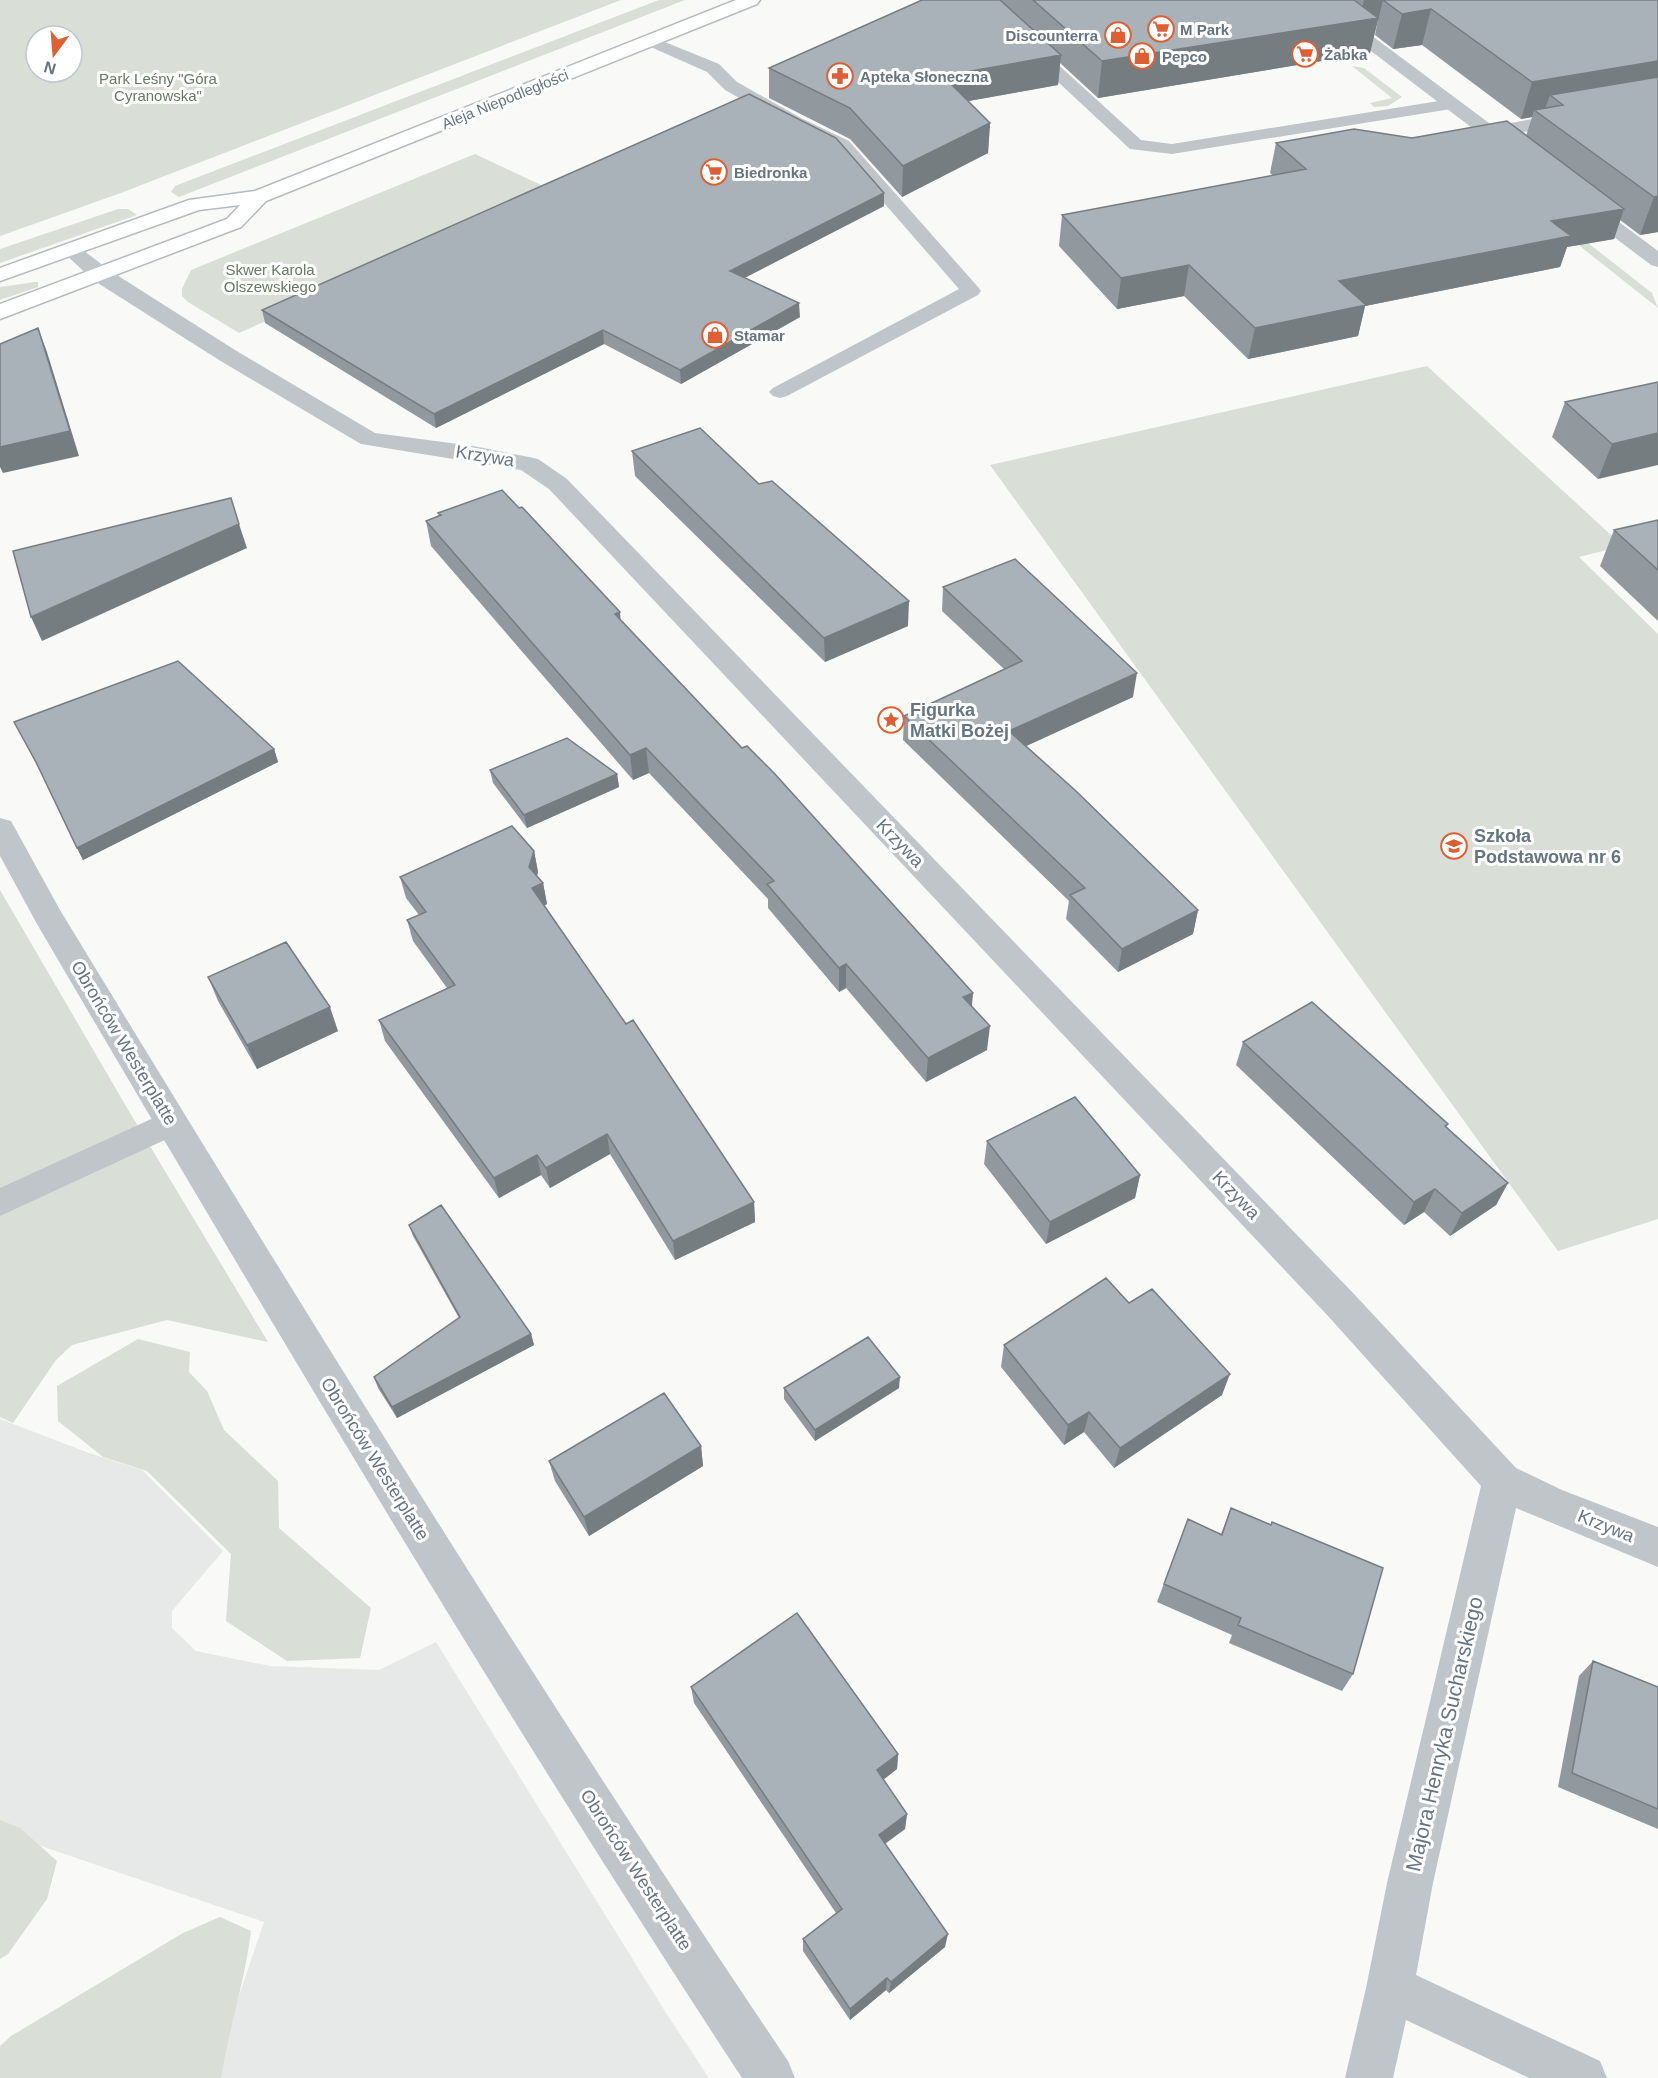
<svg xmlns="http://www.w3.org/2000/svg" width="1658" height="2078" viewBox="0 0 1658 2078" font-family="Helvetica,sans-serif">
	<style>
		.built { fill: #e7e8e8 }
		.green { fill: #d9ded6; fill-rule: evenodd }
		.lines { fill: none; stroke-linecap: round; stroke-linejoin: round }
		.secondary-casing { stroke: #b5babf; stroke-width: 3 }
		.lane { fill: #c0c5c9; fill-rule: evenodd }
		.street { fill: #c0c5c9; fill-rule: evenodd }
		.secondary { fill: #fff; fill-rule: evenodd }
		.wall { fill: #91999e }
		.shaded-wall { fill: #767d81 }
		.building { fill: #a9b2b8; stroke: #767d81; stroke-width: 1.5 }
		.labels { text-anchor: middle; dominant-baseline: central; stroke-width: 6; stroke-linejoin: round; paint-order: stroke }
		.far-poi-label { font-size: 15px; font-weight: bold; fill: #657481; stroke: #fff; text-anchor: start }
		.far-park-label { font-size: 15px; fill: #677964; stroke: #fff }
		.far-street-label { font-size: 15px; fill: #657481; stroke: #fff }
		.street-label { font-size: 18px; fill: #657481; stroke: #fff }
		.poi-label { font-size: 18px; font-weight: bold; fill: #657481; stroke: #fff; text-anchor: start }
		.near-street-label { font-size: 21px; fill: #657481; stroke: #fff }
	</style>
	<rect width="100%" height="100%" fill="#f9f9f7"/>
	<path class="built" d="M0,1419l89,34 53,17 81,81 -51,60v17l24,23 74,15 109,4 57,-28 230,371 43,65h-498l53,-156 -264,-90z"/>
	<path class="green" d="M0,0h621l-503,194 -118,42zM36,36h36v36h-36z
		M659,0h26l-506,197 -8,-5 4,-6z
		M1352,66l12,2 38,29 -14,9 -14,1 -4,-4 22,-5z
		M475,154l81,38 -317,141 -51,-31 -6,-6v-7l9,-19z
		M118,209h10l9,6 -137,48v-14z
		M1561,222l91,71 6,15 -106,-84z
		M35,282h3v5l-38,13v-13z
		M1427,366l196,180 -44,11 79,77v585l-100,32 -568,-786z
		M0,890l130,223 138,229 -101,-22 -95,25 -16,15 -43,63 -13,-6z
		M138,1339l52,13 -1,20 18,19 17,39 54,51 1,47 92,80 -11,50 -73,3 -61,-40 5,-67 -84,-83 -44,-14 -45,-36 -1,-35z
		M0,1820l20,8 37,33 -10,38 -39,55 -8,5z
		M220,1917l31,14c-6,50 -22,97 -30,147h-221v-32l11,-10 172,-103z"/>
	<g class="lines">
		<g class="secondary-casing">
			<path id="secondary" d="M736,0h24l-3,4 -491,197 -25,26 -241,92v-15l227,-85 13,-14 -41,5 -199,71v-13l189,-68 66,-9z"/>
		</g>
		<path class="lane" d="M970,0h17l154,140 31,4 279,-45 6,1 3,4 -3,4 -6,1 -279,45 -42,-5z
			M650,36l69,28 18,18 62,35 50,24 129,146 3,4 -3,4 -191,101 -7,2 -7,-2 -4,-4 4,-4 186,-99 -122,-140 -50,-24 -62,-35 -18,-18 -63,-28 -2,-3z
			M171,1110l11,4 5,9 -5,9 -182,84v-28z"/>
		<path class="street" d="M1304,0h20l169,126 165,-29v12l-152,26 20,17 -3,4h-14z
			M1580,196l7,2 71,53v16l-7,-2 -78,-59 -3,-4 3,-4z
			M72,245l7,2 30,23 126,80 140,83 98,13 56,11 9,2 29,20 787,815 162,174 46,22 96,37v40l-142,-59 -83,375 -17,92 184,86 7,17h-78l-123,-58 -13,58h-48l21,-90 21,-105 94,-397 -153,-170 -779,-827 -28,-19 -160,-26 -142,-84 -126,-80 -31,-29 3,-4z
			M0,818l11,3 49,89c236,388 474,774 728,1151l7,17h-53c-247,-377 -477,-765 -705,-1154l-37,-68z"/>
		<use href="#secondary" class="secondary"/>
	</g>
	<path class="wall" d="M922,0h736v232l-18,3 -20,-15 -6,19 -47,8 -7,20 -195,39 -7,30 -110,23 -64,-63 -67,13 -58,-63 3,-31 212,-39 -4,-3 6,-30 136,-5 114,-2 6,-19 -11,2 -99,-74 -29,4 -18,-14 3,-15h-1l-7,33 -272,45 -38,-35 -2,22 -90,16 22,22 -2,30 -86,44 -52,-58 -81,-41v-30z
		M884,193v13l-140,72 56,39 -119,67 -77,-40 -168,84 -171,-105 -3,-13z
		M1658,382l-60,97 -46,-42 13,-35z
		M632,451l276,175 -83,36 -190,-186z
		M438,513l183,107 351,387 15,43 -61,32 -80,-94 -7,4 -71,-84v-9l-119,-126 -16,7 -202,-234 -5,-25 13,-5z
		M1658,520v101l-58,-55 14,-36z
		M943,587l190,110 -107,49 172,164 -5,24 -75,38 -52,-53 3,-18 -166,-161 1,-24 100,-47 -62,-58z
		M14,722l260,27 4,13 -195,98 -41,-85z
		M490,770l127,4 2,13 -92,41 -34,-45z
		M534,851l4,21 -1,4 6,7 4,21 -3,2 82,118 128,178 1,20 -80,38 -65,-106 -60,34 -9,-13 -42,23 -114,-157 -6,-21 68,-32 -34,-47 -6,-21 12,-5 -13,-17 -6,-21z
		M208,977l130,54 -81,38 -39,-68z
		M1243,1042l205,82 -2,4 62,55 -12,22 -46,31 -26,-24 -20,13 -168,-160z
		M987,1141l153,34 -5,23 -89,46 -62,-80z
		M409,1225l122,109 3,11 -137,73 -19,-30 -4,-11 85,-59 -46,-82z
		M1129,1303l93,92 -108,73 -30,-36 -20,13 -63,-78 3,-22z
		M784,1388h115l-84,53 -31,-42z
		M701,1446l2,20 -114,70 -34,-55 -6,-20z
		M1231,1508l122,166 -11,17 -113,-48 3,-8 -75,-33 31,-83 33,15z
		M1593,1661l65,26v142l-100,-42 21,-111z
		M691,1687l207,67 -1,15 -14,11 24,34 -2,15 -20,15 60,103 -56,46 -3,-3 -36,30 -47,-69v-12l33,-26 -142,-210z"/>
	<path class="shaded-wall" d="M1364,0h19l-13,53 -272,45 4,-37 257,-40z
		M1431,9l-9,36 -29,4 9,-35z
		M1061,55l-3,30 -117,21 2,-30z
		M1658,61v35l-95,9 -13,-10 -7,20 -9,-5 -2,7 -11,2 11,-37z
		M990,123l-2,30 -86,44 1,-31z
		M884,193v13l-153,79 -1,-14z
		M1658,196v36l-18,3 14,-38z
		M1624,209l-10,30 -47,8 -7,20 -195,39 -7,30 -110,23 7,-31 84,-47 212,-60z
		M1189,265l-5,31 -67,13 4,-31z
		M799,303l1,14 -119,67 -1,-14z
		M38,328l9,24 32,104 -76,17 -3,-6v-20z
		M603,330l1,14 -168,84 -2,-14z
		M1658,433v32l-60,14 14,-35z
		M239,524l8,24 -205,93 -11,-24z
		M909,601l-1,25 -83,36 -1,-24z
		M620,612l2,25 -7,-23z
		M1137,673l-4,24 -126,58 2,-24z
		M646,748l3,25 -16,7 -3,-25z
		M274,749l4,13 -195,98 -6,-12z
		M617,774l2,13 -92,41 -3,-13z
		M534,851l4,21 -5,16 10,-5 4,21 -11,5 -7,-42z
		M1198,910l-5,24 -75,38 4,-23z
		M846,964v24l-7,4v-24z
		M973,993l-2,24 -8,-20z
		M330,1007l8,24 -81,38 -10,-24z
		M990,1026l-3,24 -61,32 2,-24z
		M607,1134l3,20 -60,34 -4,-20z
		M537,1155l4,20 -42,23 -5,-20z
		M1140,1175l-5,23 -89,46 4,-22z
		M1508,1183l-12,22 -46,31 12,-23z
		M1435,1189l-11,23 -20,13 10,-23z
		M754,1202l1,20 -80,38 -2,-19z
		M531,1334l3,11 -137,73 -5,-11z
		M1230,1374l-8,21 -108,73 6,-20z
		M900,1377l-1,11 -84,53v-11z
		M1089,1412l-5,20 -20,13 4,-20z
		M701,1446l2,20 -114,70 -5,-19z
		M898,1754l-1,15 -22,17 2,-16z
		M907,1814l-2,15 -28,20 2,-14z
		M948,1934l-3,13 -56,46 2,-11z
		M887,1978l-1,12 -36,30v-11z"/>
	<path class="building" d="M922,0h78l61,55 -118,21 47,47 -87,43 -53,-58 -81,-40z
		M1033,0h321l24,18 -276,43z
		M1383,0h275v61l-126,21 -101,-73 -29,5z
		M1658,77v119l-4,1 -120,-87 29,-5 -13,-10z
		M749,94l87,44 48,55 -154,78 69,32 -119,67 -77,-40 -169,84 -172,-104z
		M1507,121l117,88 -73,12 20,15 -232,45 27,24 -111,23 -66,-63 -68,13 -59,-63 244,-46 -30,-26 78,-14 58,9z
		M38,328l32,103 -70,16v-103z
		M1658,382v51l-46,11 -47,-42z
		M700,428l59,56 13,-3 137,120 -85,37 -192,-187z
		M502,490l17,18 3,-1 98,105 -5,2 127,134 5,-2 27,27 199,220 -10,4 27,29 -62,32 -82,-94 -7,4 -72,-84 7,-3 -128,-133 -16,7 -204,-234 15,-6 -3,-2z
		M231,498l8,26 -208,93 -18,-66z
		M1658,520v50l-44,-40z
		M1015,559l122,114 -128,58 67,60 122,119 -76,39 -52,-54 15,-7 -181,-172 118,-55 -79,-74z
		M178,661l96,88 -197,99 -41,-86 -22,-40z
		M567,738l50,36 -93,41 -34,-45z
		M512,826l22,25 -5,16 14,16 -11,5 94,136 7,-4 121,182 -81,39 -66,-107 -61,34 -9,-13 -43,23 -115,-158 76,-35 -48,-65 19,-8 -26,-35z
		M286,942l44,65 -83,38 -39,-68z
		M1312,1002l136,122 -3,2 63,57 -46,30 -27,-24 -21,13 -171,-160z
		M1075,1097l65,78 -90,47 -63,-81z
		M441,1205l90,129 -139,73 -18,-30 86,-60 -51,-92z
		M1106,1278l23,25 23,-14 78,85 -110,74 -31,-36 -21,13 -64,-80z
		M868,1337l32,40 -85,53 -31,-42z
		M664,1393l37,53 -117,71 -35,-56z
		M1231,1508l40,17 1,-3 111,46 -30,106 -115,-49 3,-7 -77,-34 24,-65 34,16z
		M797,1613l101,141 -21,16 30,44 -28,21 69,99 -57,48 -4,-4 -37,31 -47,-70 39,-30 -151,-222z
		M1593,1661l65,26v122l-86,-36z"/>
	<defs>
		<g id="supermarket-ring" transform="scale(1.35)"><circle r="9.5" fill="#fff" stroke="#dd5f33" stroke-width="1.5"/><path d="M-6-5.5h2.5l.6 2H6L4.5 2H-2.5L-4.4-4H-6ZM-1.5 3.2a1.3 1.3 0 1 0 .1 0ZM3 3.2a1.3 1.3 0 1 0 .1 0Z" fill="#dd5f33"/></g>
		<g id="shop-ring" transform="scale(1.35)"><circle r="9.5" fill="#fff" stroke="#dd5f33" stroke-width="1.5"/><path d="M-5-2.5h2.3a2.7 3.5 0 0 1 5.4 0H5L5.5 6h-11ZM-1.5-2.5h3a1.5 2.3 0 0 0-3 0Z" fill="#dd5f33"/></g>
		<g id="pharmacy-ring" transform="scale(1.35)"><circle r="9.5" fill="#fff" stroke="#dd5f33" stroke-width="1.5"/><path d="M-2-6h4v4h4v4h-4v4h-4v-4h-4v-4h4Z" fill="#dd5f33"/></g>
		<g id="sight-ring" transform="scale(1.35)"><circle r="9.5" fill="#fff" stroke="#dd5f33" stroke-width="1.5"/><path d="M0-6L1.8-2.2L6-1.7L2.9 1.2L3.7 5.4L0 3.3L-3.7 5.4L-2.9 1.2L-6-1.7L-1.8-2.2Z" fill="#dd5f33"/></g>
		<g id="school-ring" transform="scale(1.35)"><circle r="9.5" fill="#fff" stroke="#dd5f33" stroke-width="1.5"/><path d="M0-5L7-2L0 1L-7-2ZM-4 1L0 2.5L4 1V4Q0 6-4 4Z" fill="#dd5f33"/></g>
	</defs>
	<g fill-rule="evenodd">
		<use href="#supermarket-ring" x="1161" y="29"/>
		<use href="#shop-ring" x="1118" y="35"/>
		<use href="#supermarket-ring" x="1305" y="54"/>
		<use href="#shop-ring" x="1142" y="56"/>
		<use href="#pharmacy-ring" x="840" y="76"/>
		<use href="#supermarket-ring" x="714" y="172"/>
		<use href="#shop-ring" x="715" y="335"/>
		<use href="#sight-ring" x="891" y="720"/>
		<use href="#school-ring" x="1454" y="846"/>
	</g>
	<g class="labels">
		<g class="far-poi-label">
			<text x="1180" y="29">M Park</text>
			<text x="1098" y="35" text-anchor="end">Discounterra</text>
			<text x="1324" y="54">Żabka</text>
			<text x="1162" y="56">Pepco</text>
			<text x="860" y="76">Apteka Słoneczna</text>
			<text x="734" y="172">Biedronka</text>
			<text x="734" y="335">Stamar</text>
		</g>
		<g class="far-park-label">
			<text x="158" y="78">Park Leśny "Góra<tspan x="158" dy="17">Cyranowska"</tspan></text>
			<text x="270" y="269">Skwer Karola<tspan x="270" dy="17">Olszewskiego</tspan></text>
		</g>
		<g class="far-street-label">
			<text transform="translate(505 99) rotate(-22)">Aleja Niepodległości</text>
		</g>
		<g class="street-label">
			<text transform="translate(485 456) rotate(9)">Krzywa</text>
			<text transform="translate(900 843) rotate(46)">Krzywa</text>
			<text transform="translate(124 1043) rotate(59)">Obrońców Westerplatte</text>
			<text transform="translate(1236 1195) rotate(46)">Krzywa</text>
			<text transform="translate(375 1459) rotate(58)">Obrońców Westerplatte</text>
			<text transform="translate(1606 1526) rotate(22)">Krzywa</text>
			<text transform="translate(636 1870) rotate(57)">Obrońców Westerplatte</text>
		</g>
		<g class="poi-label">
			<text x="910" y="710">Figurka<tspan x="910" dy="21">Matki Bożej</tspan></text>
			<text x="1474" y="836">Szkoła<tspan x="1474" dy="21">Podstawowa nr 6</tspan></text>
		</g>
		<g class="near-street-label">
			<text transform="translate(1444 1734) rotate(-77)">Majora Henryka Sucharskiego</text>
		</g>
	</g>
	<g transform="translate(54 54) rotate(196)"><circle r="28" fill="#ffffff" stroke="#c1c7cd" stroke-width="1.5"/>
	<path d="M0-4.5L10 22L0 15L-10 22Z" fill="#dd5f33"/>
	<text y="-9" font-size="16" font-weight="bold" text-anchor="middle" fill="#657481">N</text>
	</g>
</svg>
